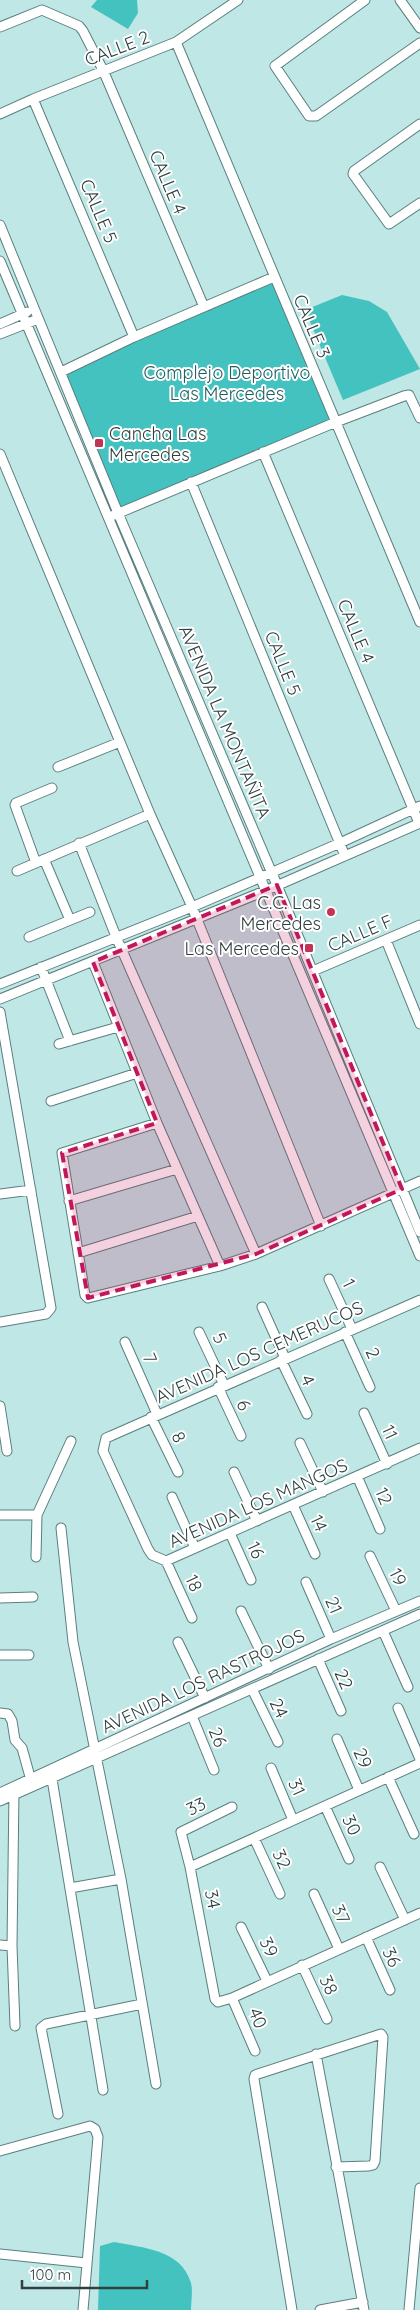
<svg xmlns="http://www.w3.org/2000/svg" width="420" height="2310" viewBox="0 0 420 2310" font-family="Quicksand,sans-serif">
	<style>
		.green { fill: #44c2bf }
		.lines { fill: none; stroke-linecap: round; stroke-linejoin: round }
		.minor-casing { stroke: #5a7f7e; stroke-width: 11 }
		.minor { stroke: #fff; stroke-width: 9 }
		.marked { fill: #c2185b; fill-opacity: 0.2; stroke: #c2185b; stroke-width: 4; stroke-dasharray: 10 6; stroke-linejoin: round }
		.poi-dot { fill: #c33353; stroke: #fff; stroke-width: 2 }
		.labels { text-anchor: middle; dominant-baseline: central; stroke-width: 4; stroke-linejoin: round; paint-order: stroke }
		.street-label { font-size: 18px; fill: #30403f; stroke: #fff }
		.park-label { font-size: 18px; fill: #225f5d; stroke: #fff }
		.poi-label { font-size: 18px; fill: #30403f; stroke: #fff; text-anchor: end }
	</style>
	<rect width="100%" height="100%" fill="#bfe7e6"/>
	<path class="green" d="M97,0h40l1,13 -10,16 -37,-22z
		M273,281l59,138 -212,91 -55,-137z
		M342,295l27,6 18,11 33,57 -77,31 -38,-90z
		M114,2242c29,6 67,7 77,41 2,8 0,19 0,27h-93l2,-64z"/>
	<g class="lines">
		<g class="minor-casing">
			<path id="minor" d="M365,0l-90,66 34,50h7l104,-73
				M400,0l20,28
				M0,27l42,-17 37,16 4,5 20,39 101,237
				M176,42l244,580
				M33,99l101,238
				M0,114l33,-15 143,-57 62,-42
				M420,124l-66,47 -1,3 36,50 31,-21
				M0,225l118,288 159,372 143,347
				M0,261l420,995
				M0,324l27,-12
				M0,334l38,-15
				M61,372l73,-35 140,-60
				M263,452l156,371
				M0,454l150,360 42,93 129,319
				M191,482l154,374
				M114,515l222,-93 68,-26 5,-1 11,23
				M58,767l62,-25
				M79,843l38,96 139,315
				M44,859l26,61
				M36,863l-21,-58 1,-2 36,-15
				M17,871l133,-57
				M29,937l61,-25
				M386,940l34,84
				M93,962l64,161 63,143
				M41,967l29,74
				M313,971l107,-46
				M0,984l192,-77 148,-64 80,-37
				M0,999l267,-109 153,-67
				M0,1012l51,296 -5,6 -46,8
				M59,1044l59,-17
				M51,1101l86,-28
				M157,1123l-95,30 23,142 3,3 132,-32 36,-12 164,-73
				M0,1194l31,-4
				M69,1201l108,-32
				M78,1253l120,-37
				M329,1279l23,50
				M420,1300l-307,135 -7,3 -3,13 45,98 4,6 14,6 254,-113
				M262,1307l23,51
				M199,1332l25,53
				M345,1332l25,55
				M125,1342l32,72
				M281,1360l26,54
				M218,1387l23,49
				M0,1406l7,45
				M364,1413l23,51
				M151,1417l27,55
				M300,1443l23,49
				M234,1472l23,49
				M357,1476l23,53
				M172,1497l23,51
				M293,1505l22,49
				M0,1515h37l-1,42
				M37,1515l34,-74
				M61,1528l12,114 48,237 35,205
				M230,1533l21,47
				M370,1556l26,55
				M166,1561l26,57
				M306,1582l25,57
				M0,1598l33,-1
				M241,1611l28,58
				M383,1631l25,56
				M178,1642l27,56
				M0,1655h29
				M318,1659l23,52
				M252,1689l26,53
				M398,1708l22,51
				M0,1713l8,1 4,7 3,19 7,8 10,36
				M192,1716l22,54
				M337,1739l22,51
				M271,1768l22,52
				M51,1773l52,317
				M388,1777l26,57
				M14,1790l-2,156 3,80
				M0,1793l331,-154 89,-38
				M0,1801l420,-187
				M325,1806l24,53
				M232,1807l-51,25 9,35 25,132 3,3 14,-4 188,-85
				M254,1838l26,56
				M190,1867l230,-104
				M380,1867l25,53
				M70,1888l51,-9
				M314,1894l25,55
				M241,1927l26,54
				M366,1937l24,53
				M0,1945l12,1
				M302,1965l25,54
				M232,1998l23,53
				M316,2054l48,256
				M58,2114l-17,-86 5,-4 96,-20
				M0,2151l90,-25 5,3 3,8 -15,173
				M0,2254l87,9
				M292,2310l-38,-231 1,-4 126,-41 2,3 -8,124 -2,4 -4,1 -33,1
				M320,2310l43,-8
				M409,2310l11,-122"/>
		</g>
		<use href="#minor" class="minor"/>
	</g>
	<path class="marked" d="M277,885l125,304 -146,65 -168,44 -26,-145 95,-30 -64,-161z"/>
	<g class="poi-dot">
		<rect x="94" y="438" width="10" height="10" rx="2.5"/>
		<circle cx="331" cy="912" r="5"/>
		<rect x="304" y="943" width="10" height="10" rx="2.5"/>
	</g>
	<g class="labels">
		<g class="street-label">
			<text transform="translate(117 48) rotate(-21)">CALLE 2</text>
			<text transform="translate(168 182) rotate(67)">CALLE 4</text>
			<text transform="translate(99 211) rotate(67)">CALLE 5</text>
			<text transform="translate(312 326) rotate(67)">CALLE 3</text>
			<text transform="translate(356 631) rotate(67)">CALLE 4</text>
			<text transform="translate(283 663) rotate(68)">CALLE 5</text>
			<text transform="translate(225 722) rotate(67)">AVENIDA LA MONTAÑITA</text>
			<text transform="translate(360 933) rotate(-23)">CALLE F</text>
			<text transform="translate(349 1283) rotate(65)">1</text>
			<text transform="translate(220 1338) rotate(65)">5</text>
			<text transform="translate(259 1352) rotate(-24)">AVENIDA LOS CEMERUCOS</text>
			<text transform="translate(373 1353) rotate(66)">2</text>
			<text transform="translate(150 1358) rotate(66)">7</text>
			<text transform="translate(308 1380) rotate(65)">4</text>
			<text transform="translate(244 1405) rotate(65)">6</text>
			<text transform="translate(390 1432) rotate(66)">11</text>
			<text transform="translate(179 1437) rotate(64)">8</text>
			<text transform="translate(384 1496) rotate(67)">12</text>
			<text transform="translate(258 1503) rotate(-24)">AVENIDA LOS MANGOS</text>
			<text transform="translate(319 1523) rotate(66)">14</text>
			<text transform="translate(256 1550) rotate(66)">16</text>
			<text transform="translate(398 1577) rotate(64)">19</text>
			<text transform="translate(194 1583) rotate(66)">18</text>
			<text transform="translate(334 1605) rotate(67)">21</text>
			<text transform="translate(344 1679) rotate(66)">22</text>
			<text transform="translate(203 1681) rotate(-25)">AVENIDA LOS RASTROJOS</text>
			<text transform="translate(279 1708) rotate(64)">24</text>
			<text transform="translate(218 1737) rotate(68)">26</text>
			<text transform="translate(363 1758) rotate(66)">29</text>
			<text transform="translate(297 1787) rotate(66)">31</text>
			<text transform="translate(196 1806) rotate(-25)">33</text>
			<text transform="translate(352 1825) rotate(65)">30</text>
			<text transform="translate(282 1859) rotate(65)">32</text>
			<text transform="translate(213 1899) rotate(79)">34</text>
			<text transform="translate(341 1914) rotate(65)">37</text>
			<text transform="translate(269 1947) rotate(64)">39</text>
			<text transform="translate(392 1957) rotate(65)">36</text>
			<text transform="translate(329 1985) rotate(65)">38</text>
			<text transform="translate(258 2018) rotate(67)">40</text>
		</g>
		<g class="park-label">
			<text x="227" y="372">Complejo Deportivo<tspan x="227" dy="21">Las Mercedes</tspan></text>
		</g>
		<g class="poi-label">
			<text x="109" y="433" text-anchor="start">Cancha Las<tspan x="109" dy="21">Mercedes</tspan></text>
			<text x="321" y="902">C.C. Las<tspan x="321" dy="21">Mercedes</tspan></text>
			<text x="299" y="948">Las Mercedes</text>
		</g>
	</g>
	<path d="M22 2280v8h125v-8" fill="none" stroke="#30403f" stroke-width="2.5"/>
	<text x="30" y="2280" font-size="15" fill="#30403f" stroke="#ffffff" stroke-width="4" paint-order="stroke">100 m</text>
</svg>
